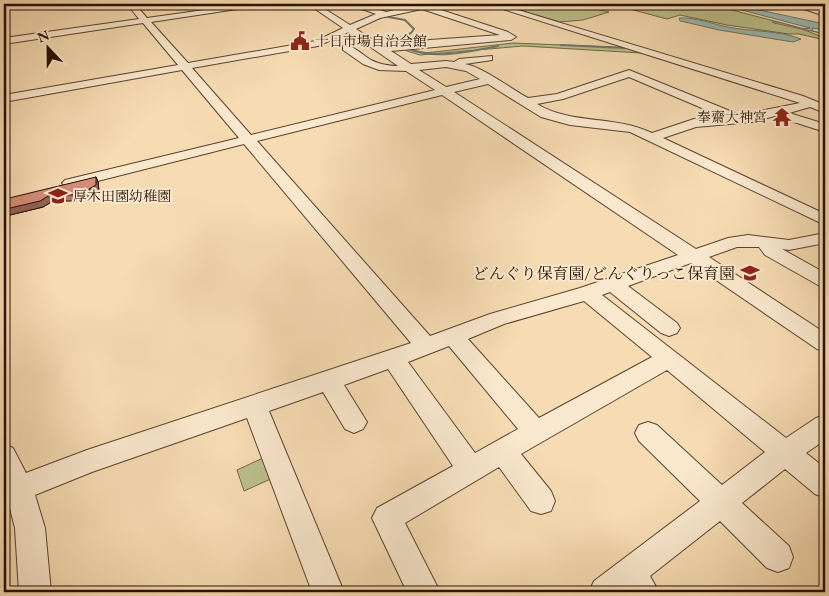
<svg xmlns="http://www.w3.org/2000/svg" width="829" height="596" viewBox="0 0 829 596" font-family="'EB Garamond','Noto Serif JP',serif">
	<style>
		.green { fill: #bcc08d; stroke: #706847 }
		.water { fill: #9ebab2; stroke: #6e766b }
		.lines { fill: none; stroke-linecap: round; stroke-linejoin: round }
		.stream { stroke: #6e766b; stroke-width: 2 }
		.minor-casing { stroke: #5a422e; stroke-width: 2 }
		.minor { fill: #fae8ce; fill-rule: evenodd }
		.wall { fill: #b77867; stroke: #250f01 }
		.shaded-wall { fill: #956254; stroke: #250f01 }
		.building { fill: #d58c78; stroke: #250f01 }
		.labels { text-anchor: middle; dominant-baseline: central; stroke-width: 4; stroke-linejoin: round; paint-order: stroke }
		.far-poi-label { font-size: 14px; fill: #250f01; stroke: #fae8ce; text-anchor: start }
		.poi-label { font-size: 16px; fill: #250f01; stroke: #fae8ce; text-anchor: end }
	</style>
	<rect width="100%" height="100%" fill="#f7dcb3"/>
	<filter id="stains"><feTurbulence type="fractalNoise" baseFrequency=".004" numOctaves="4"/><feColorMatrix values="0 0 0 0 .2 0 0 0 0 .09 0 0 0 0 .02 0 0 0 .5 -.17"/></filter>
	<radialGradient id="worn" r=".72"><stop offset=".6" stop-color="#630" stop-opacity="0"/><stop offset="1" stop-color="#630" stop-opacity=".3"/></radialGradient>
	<path class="green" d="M499,4h79l31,8 -26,8 -23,2z
		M611,4h98l88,23 28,11v2l-26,-6h-10l-62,-9 -47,-10 -13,4z
		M513,43l124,5 4,5 -118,-7 -103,9 -13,-4 -7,-4 6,-1 5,4 14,3z
		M265,457l8,21 -29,13 -7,-21z"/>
	<path class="water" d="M719,4h12l94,20v6l-13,-2 1,3 12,3 -51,-11 -2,-1c12,-1 27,9 38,6z
		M679,18c17,-1 33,6 49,9 24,5 50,3 73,12l-8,3 -74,-12 -34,-8 -5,-1z"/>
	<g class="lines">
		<path class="stream" d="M254,4l29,4h22
			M331,6l10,-1
			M348,6l17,4
			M383,16l22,4 9,9 -3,4 -13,6 3,5
			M561,45l64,3
			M406,48c30,12 62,4 92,-2"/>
		<g class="minor-casing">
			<path id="minor" d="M127,4h8l12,14 100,-14v4h-3l-93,14 37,41 128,-22 27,-13 -35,-24h9l33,21 26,-11 -22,-8h-15l-4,-2h27l24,8 35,-8h17l-6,3 76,25 8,5 -5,3 -120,11 20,13 35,-3 8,1 5,-3 33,-3v4l-27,4c18,3 46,25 63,34l29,-4 72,-24 111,45 60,-12 -313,-99h11l305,92 22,9v8l-15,-6 -21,6 36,11v8l-50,-16 -23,6 -56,5 -33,11 162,76v11l-195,-93 -60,-7 -29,-8 -53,-33 -34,8 242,157 32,-11 20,-3 41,5 36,-7v10l-36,7 -7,-1 43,24v14l-7,-2 -53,-30 -6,-8h-22l-28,10 116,76v18l-8,-2 -126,-86 -63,23 49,37 3,5 -3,5 -8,3 -8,-3 -51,-41 -8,3 184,143 30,-20 9,-3v25l-19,13 19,15v30l-10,-4 -30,-25 -43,34 47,43 4,11 -4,11 -11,4 -11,-4 -47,-47 -70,55 9,16h-70l5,-11 106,-80 -61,-60 -4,-8 4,-8 9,-3 9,3 65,60 43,-33 -98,-82 -146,84 30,37 4,10 -4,10 -10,3 -10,-3 -32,-44 -94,56 35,69h-33l-35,-74 5,-10 76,-42 -65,-97 -44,16 23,37 -4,7 -9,4 -9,-4 -22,-37 -54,19 75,181h-32l-65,-174 -155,54 -57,23 10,33 6,64h-32l-4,-64 -11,-43v-41l9,4 13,25 61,-23 324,-107 -167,-199 -174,44 -5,-2 -3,-3 3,-3 174,-42 -57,-68 -178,32v-7l174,-30 -35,-42 -139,21v-6l135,-19zM422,9l78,26 -70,5 -46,7 -28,-18 24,-11zM349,32l49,34c-9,0 -19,-2 -27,-6 -9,-5 -18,-16 -28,-14v4l20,14 16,6 27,1 29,19 -184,45 -59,-67 126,-22zM446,67l20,4 14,8 -34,8 -27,-17zM629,77l94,40 -29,2 -42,14c-37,-18 -80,-8 -115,-29l26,-5zM442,95l236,160 -98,33 -90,26 -60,22 -173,-195zM584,301l68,56 -113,61 -71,-79 36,-15zM449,346l69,83 -43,24 -67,-91z
				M789,4h11l25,7v5z"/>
		</g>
		<use href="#minor" class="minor"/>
	</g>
	<path class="wall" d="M96,177l2,5 1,9 -7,4 1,2 -16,4h-24l-10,6 -33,8 -4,-6z"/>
	<path class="shaded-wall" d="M5,67l3,8 -4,1v-5z
		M96,177l2,5 1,9 -7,4 1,2 -16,4 -2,-6 14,-6z
		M50,195l3,6 -10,6 -33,8 -4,-6z"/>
	<path class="building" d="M96,177v8l-7,4 1,2 -15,4h-25l-10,6 -34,8 -1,-10z"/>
	<defs>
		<g id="civic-bare" transform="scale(1.5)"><path d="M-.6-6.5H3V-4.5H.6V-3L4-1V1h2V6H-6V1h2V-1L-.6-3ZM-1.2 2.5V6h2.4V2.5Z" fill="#8f2418" stroke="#fae8ce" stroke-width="2.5" paint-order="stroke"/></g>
		<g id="temple-bare" transform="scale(1.5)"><path d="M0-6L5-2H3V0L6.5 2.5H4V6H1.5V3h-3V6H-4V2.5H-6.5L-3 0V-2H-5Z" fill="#8f2418" stroke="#fae8ce" stroke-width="2.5" paint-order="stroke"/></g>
		<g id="school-bare" transform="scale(1.5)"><path d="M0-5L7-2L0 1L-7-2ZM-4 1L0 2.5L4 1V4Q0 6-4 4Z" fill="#8f2418" stroke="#fae8ce" stroke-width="2.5" paint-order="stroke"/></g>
	</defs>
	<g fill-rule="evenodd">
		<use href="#civic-bare" x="300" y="41"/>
		<use href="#temple-bare" x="782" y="117"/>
		<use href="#school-bare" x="58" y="196"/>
		<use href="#school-bare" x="750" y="273"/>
	</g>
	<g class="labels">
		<g class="far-poi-label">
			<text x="315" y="41">十日市場自治会館</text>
			<text x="767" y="117" text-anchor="end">奉齋大神宮</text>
			<text x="73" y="196">厚木田園幼稚園</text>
		</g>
		<g class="poi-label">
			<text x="735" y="273">どんぐり保育園/どんぐりっこ保育園</text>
		</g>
	</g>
	<rect width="829" height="596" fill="none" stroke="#f7dcb3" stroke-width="20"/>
	<rect x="5" y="5" width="819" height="586" fill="none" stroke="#250f01" stroke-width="2.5"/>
	<rect x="10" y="10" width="809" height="576" fill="none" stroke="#250f01"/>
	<g transform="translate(48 48) rotate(338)" stroke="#fae8ce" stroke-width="4" paint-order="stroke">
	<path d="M0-4L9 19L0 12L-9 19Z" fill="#250f01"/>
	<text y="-8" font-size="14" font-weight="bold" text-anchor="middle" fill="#250f01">N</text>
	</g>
	<rect width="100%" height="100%" filter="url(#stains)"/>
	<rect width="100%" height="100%" fill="url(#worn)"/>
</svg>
